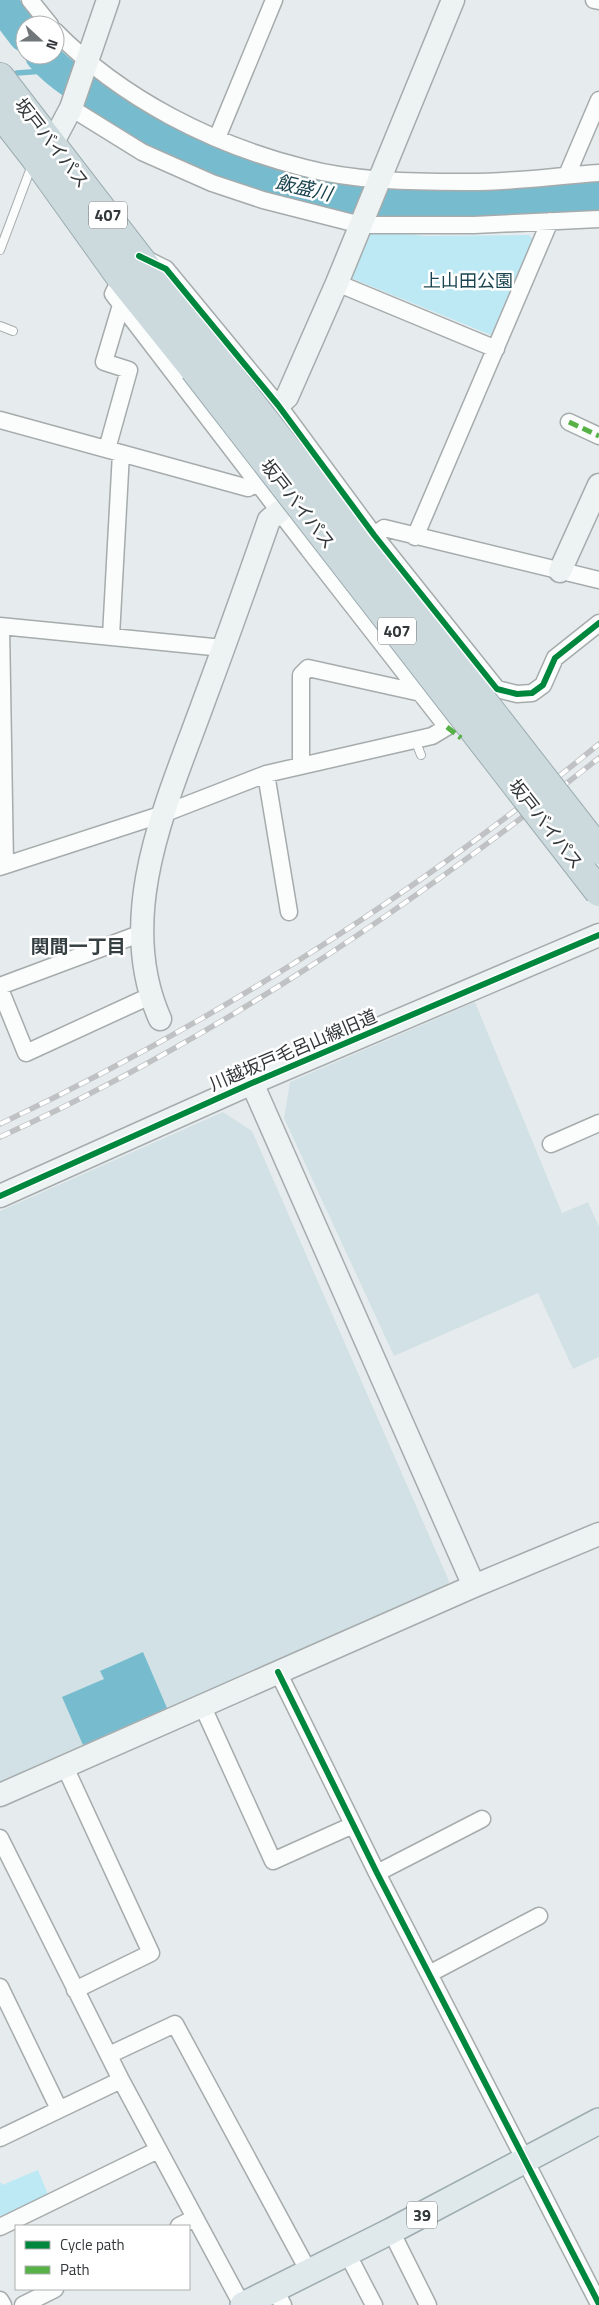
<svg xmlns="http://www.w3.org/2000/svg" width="599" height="2305" viewBox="0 0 599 2305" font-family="'Titillium Web','Noto Sans JP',sans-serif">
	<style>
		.built { fill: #d2e1e5 }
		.green { fill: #bde9f5 }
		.water { fill: #77bcce }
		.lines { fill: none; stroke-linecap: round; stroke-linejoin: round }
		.stream { stroke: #77bcce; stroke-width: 5.5 }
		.river { stroke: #77bcce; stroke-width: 34 }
		.lane-casing { stroke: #a6abac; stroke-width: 10 }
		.street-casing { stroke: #a6abac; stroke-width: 19 }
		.secondary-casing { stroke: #a6abac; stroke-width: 25 }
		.primary-casing { stroke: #9cacb0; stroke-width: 28 }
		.highway-casing { stroke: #9cacb0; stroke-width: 30 }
		.lane { stroke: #fbfcfc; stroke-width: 8 }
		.street { stroke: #fbfcfc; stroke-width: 16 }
		.secondary { stroke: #edf2f3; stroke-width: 22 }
		.primary { stroke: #dfe8eb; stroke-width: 25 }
		.highway { stroke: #ccdade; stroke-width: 28 }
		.rail-casing { stroke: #bfc1c2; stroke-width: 5.5 }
		.rail { stroke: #fff; stroke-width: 4; stroke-dasharray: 11; stroke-linecap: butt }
		.highway-bridge-casing { stroke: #9cacb0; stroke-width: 30; stroke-linecap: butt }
		.highway-bridge { stroke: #ccdade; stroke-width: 28 }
		.quiet { stroke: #56b246; stroke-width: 5; stroke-dasharray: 10 5; stroke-linecap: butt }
		.cycleway-casing { stroke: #fff; stroke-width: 9 }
		.cycleway { stroke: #00873e; stroke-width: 6 }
		.labels { text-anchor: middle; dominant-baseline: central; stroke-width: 5; stroke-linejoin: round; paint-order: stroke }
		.shield { fill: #fff; stroke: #707374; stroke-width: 1 }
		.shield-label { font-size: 16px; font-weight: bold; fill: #323739 }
		.street-label { font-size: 18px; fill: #323739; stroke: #fff }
		.park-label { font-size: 18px; fill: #1a4550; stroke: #fff }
		.water-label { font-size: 19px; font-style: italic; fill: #19444f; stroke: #fff }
		.neighbourhood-label { font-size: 19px; font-weight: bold; fill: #353f42; stroke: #fff }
	</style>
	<rect width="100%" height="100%" fill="#e6ecee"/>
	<path class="built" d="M475,1002l87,211 26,-11 11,25v130l-26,12 -35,-76 -144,63 -110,-238 6,-36z
		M223,1112l29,19 197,450 -1,5 -448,199v-574z"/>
	<path class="green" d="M371,231l54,5 104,-1 4,4 -42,96 -140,-57z
		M38,2170l11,27 -46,24 -3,-6v-34l2,4z"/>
	<path class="water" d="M143,1652l24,56 -84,37 -21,-48 42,-18 -4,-8z"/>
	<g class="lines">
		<path class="stream" d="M17,73l40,-3"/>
		<path class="river" d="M0,2l25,33
			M42,55c22,26 58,43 87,60 78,47 170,85 262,88 20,1 41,-1 61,-2 49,-2 98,-4 147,-6"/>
		<g class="lane-casing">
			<path id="lane" d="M0,250l32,-85
				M0,326l13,5
				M415,740l6,15"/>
		</g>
		<g class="street-casing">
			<path id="street" d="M30,0l20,25
				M594,0l5,1
				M55,31c67,68 158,114 250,137 49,13 107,14 158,14 45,1 91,-6 136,-9
				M71,108l71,44 70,31 51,17 98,25h113l125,-6
				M217,138l57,-138
				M567,175l32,-75
				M146,259l20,10 112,136 96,130 123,154 20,5 15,-1 11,-8 12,-27 44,-35
				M121,278l-8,16 196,256
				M337,283l159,66
				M0,420l248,68 10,-5
				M569,422l30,14
				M107,449l22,-79 -25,-8 17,-57
				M333,534l-24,16 138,177 8,-7
				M374,535l10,-7 215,52
				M415,537l135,-316
				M0,626l223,22
				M1,626l4,239
				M111,636l10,-183
				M301,765v-90l7,-7 113,25
				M266,774l23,138
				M0,867l163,-53 103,-40 166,-38 15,-9
				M0,986l142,-53
				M0,989l26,64 124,-57
				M551,1144l48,-21
				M278,1672l99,201 222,431
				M202,1705l71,156 80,-36
				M65,1767l86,186 -76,37
				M0,1838l121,242 121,225
				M377,1873l105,-54
				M429,1974l110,-58
				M0,1987l59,122
				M109,2055l66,-31 134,248
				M0,2138l121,-58
				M179,2226l16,-8
				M0,2227l158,-77
				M391,2231l37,74
				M347,2253l27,52
				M275,2290l8,15
				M0,2300l3,5
				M23,2305l32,-16"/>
		</g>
		<g class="secondary-casing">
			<path id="secondary" d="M39,155l13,-11 19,-36 37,-108
				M278,405l9,-8 50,-114 116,-283
				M560,571l39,-86
				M160,1019c-47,-105 9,-221 45,-321 22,-59 43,-118 64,-178l10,-8
				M252,1083l222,503
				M0,1196l252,-113 347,-148
				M0,1795l474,-209 125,-52"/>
		</g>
		<g class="primary-casing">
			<path id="primary" d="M243,2305l148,-74 208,-110"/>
		</g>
		<g class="highway-casing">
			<path id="highway" d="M0,77l214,278
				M0,113l35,45 86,120 73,91"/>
		</g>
		<use href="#lane" class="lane"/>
		<use href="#street" class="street"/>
		<use href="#secondary" class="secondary"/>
		<use href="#primary" class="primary"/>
		<use href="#highway" class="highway"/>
		<g class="rail-casing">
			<path id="rail" d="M0,1124c215,-102 415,-229 599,-380
				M0,1137c216,-98 413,-232 599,-379"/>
		</g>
		<use href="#rail" class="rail"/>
		<g class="highway-bridge-casing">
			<path id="highway-bridge" d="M214,355l385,495
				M194,369l405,523"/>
		</g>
		<use href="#highway-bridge" class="highway-bridge"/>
		<path class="quiet" d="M569,422l30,14
			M447,727l14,11"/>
		<g class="cycleway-casing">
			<path id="cycleway" d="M139,256l27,13 112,136 96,130 123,154 20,5 15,-1 11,-8 12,-27 44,-35
				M0,1196l252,-113 347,-148
				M278,1672l99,201 222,431"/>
		</g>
		<use href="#cycleway" class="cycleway"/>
	</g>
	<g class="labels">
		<g class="shield">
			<rect x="89" y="201.5" width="38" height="27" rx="4"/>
			<rect x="378" y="617.5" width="38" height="27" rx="4"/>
			<rect x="407" y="2201.5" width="30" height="27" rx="4"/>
		</g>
		<g class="shield-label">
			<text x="108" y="215">407</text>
			<text x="397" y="631">407</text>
			<text x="422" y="2215">39</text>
		</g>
		<g class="street-label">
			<text transform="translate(52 143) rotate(52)">坂戸バイパス</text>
			<text transform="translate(298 504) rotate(52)">坂戸バイパス</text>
			<text transform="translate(546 824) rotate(52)">坂戸バイパス</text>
			<text transform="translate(293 1050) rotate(-23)">川越坂戸毛呂山線旧道</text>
		</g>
		<g class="park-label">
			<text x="468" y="280">上山田公園</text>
		</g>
		<g class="water-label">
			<text transform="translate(304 187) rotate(13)">飯盛川</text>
		</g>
		<g class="neighbourhood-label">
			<text x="78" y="945">関間一丁目</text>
		</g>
	</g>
	<rect x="15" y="2225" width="175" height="65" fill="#ffffff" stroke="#adafb0"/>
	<rect x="25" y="2241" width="25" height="8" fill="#00873e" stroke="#adafb0"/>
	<text x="60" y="2250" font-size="15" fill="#323739">Cycle path</text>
	<rect x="25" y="2266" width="25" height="8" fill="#56b246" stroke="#adafb0"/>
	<text x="60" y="2275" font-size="15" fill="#323739">Path</text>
	<g transform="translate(40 40) rotate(111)"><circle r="24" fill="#ffffff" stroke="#adafb0"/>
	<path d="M0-4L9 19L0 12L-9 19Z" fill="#717678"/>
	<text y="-8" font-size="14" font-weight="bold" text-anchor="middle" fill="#323739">N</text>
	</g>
</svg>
